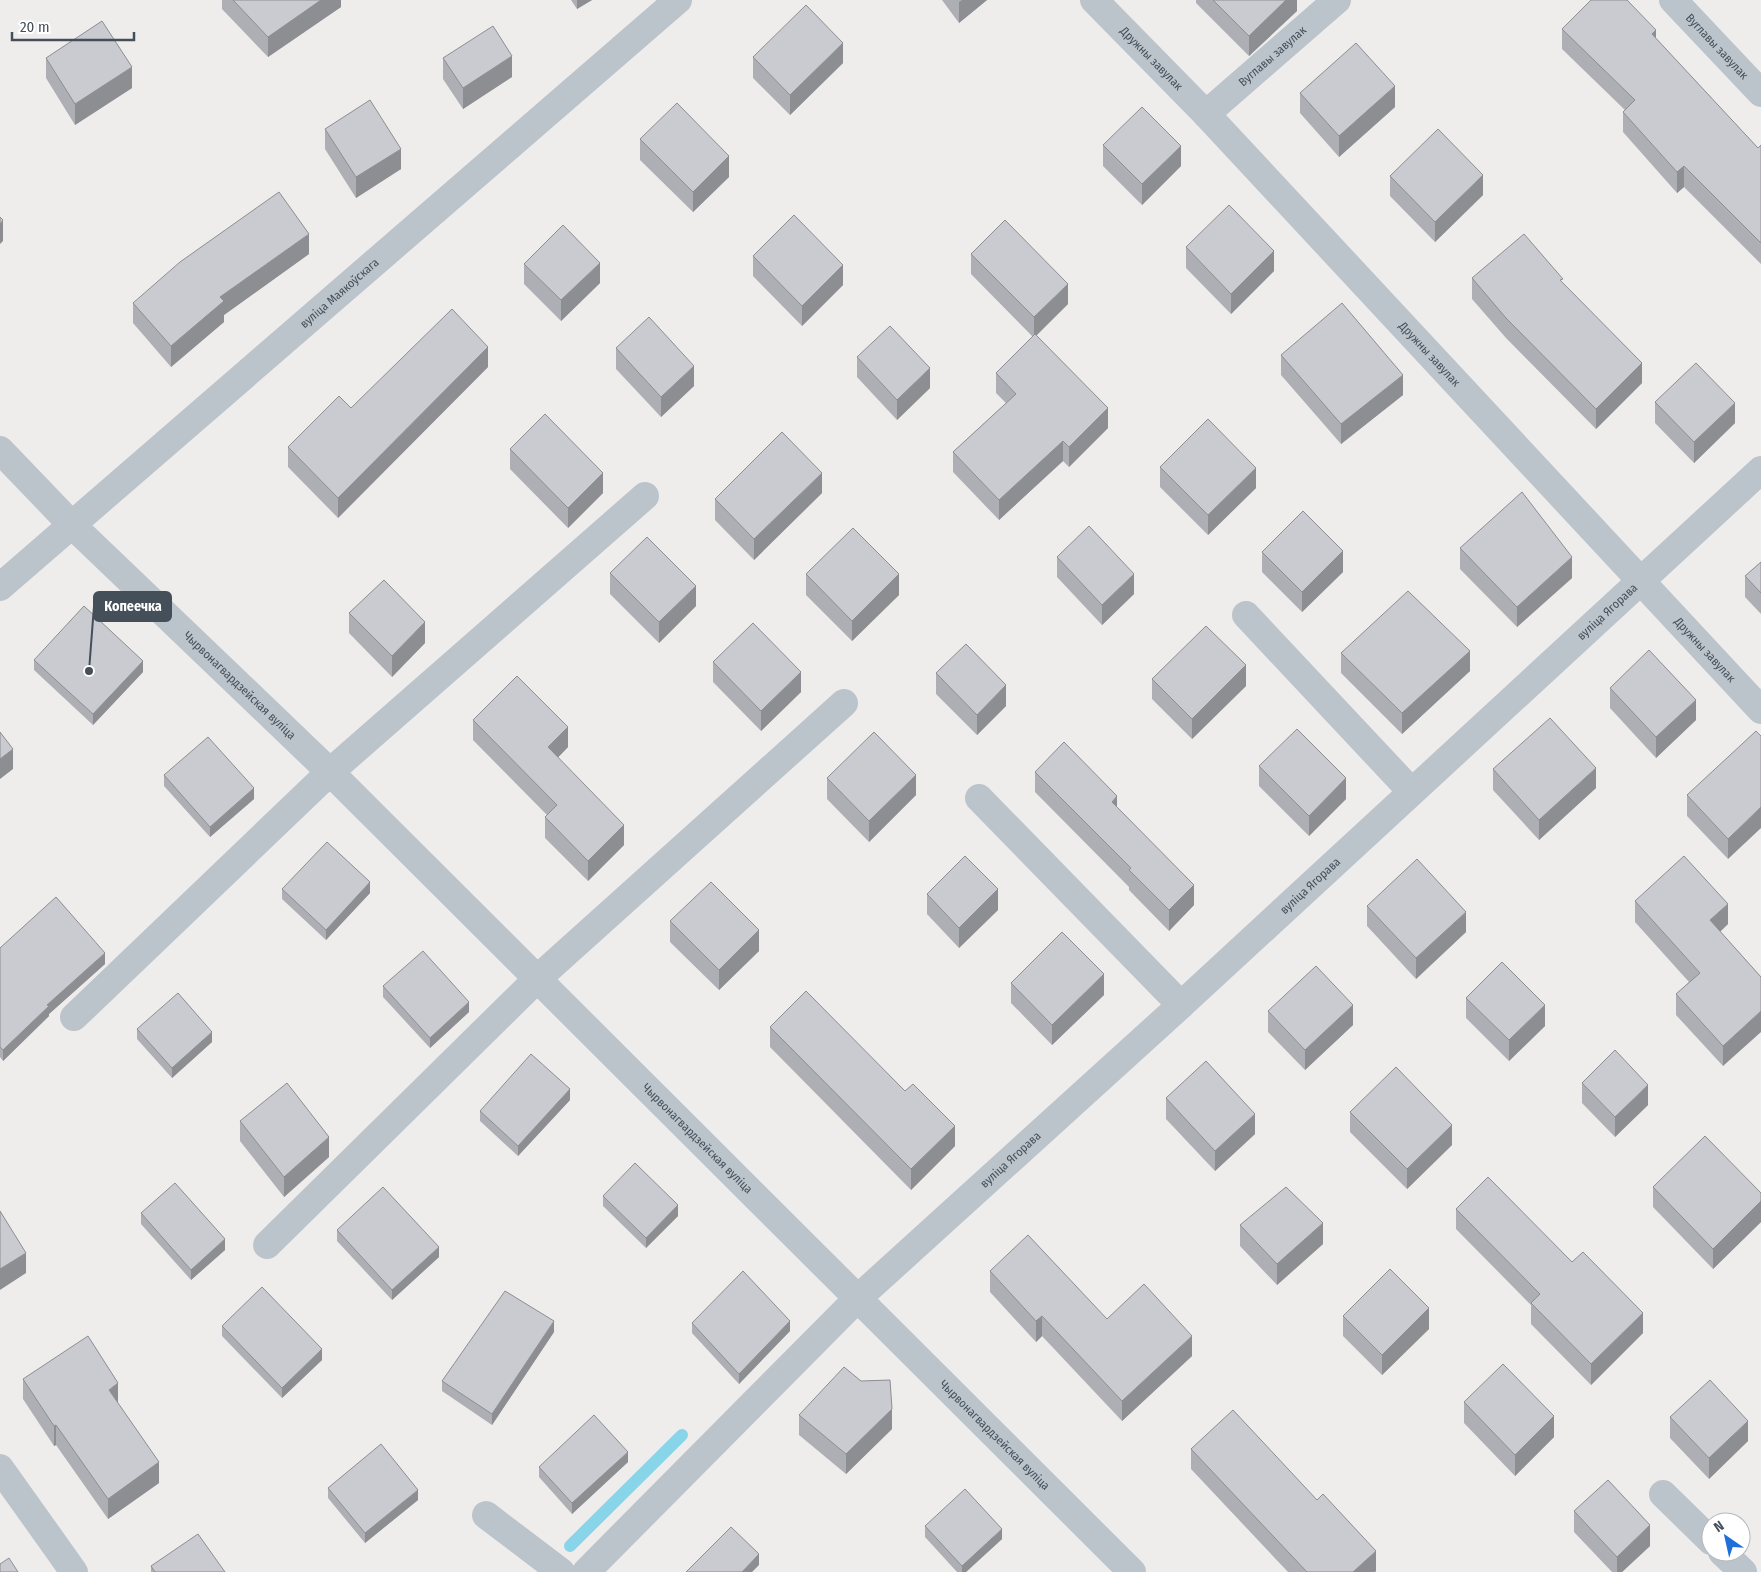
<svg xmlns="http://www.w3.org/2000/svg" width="1761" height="1572" viewBox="0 0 1761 1572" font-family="'Fira Sans Condensed',sans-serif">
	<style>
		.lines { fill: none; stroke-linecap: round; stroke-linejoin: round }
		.stream { stroke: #88d5e9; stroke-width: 12 }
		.minor { stroke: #bbc4cb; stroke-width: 28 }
		.wall { fill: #adafb4 }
		.shaded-wall { fill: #8d8e92 }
		.building { fill: #c9cbd1; stroke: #8d8e92 }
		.labels { text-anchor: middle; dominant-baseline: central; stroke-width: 4; stroke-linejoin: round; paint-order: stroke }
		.street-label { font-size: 12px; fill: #454f59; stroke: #fff }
		.leader { fill: none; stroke: #454f59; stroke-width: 2 }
		.callout-dot { fill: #454f59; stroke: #fff; stroke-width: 2 }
		.callout { fill: #454f59; stroke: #454f59; stroke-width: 2 }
		.callout-label { font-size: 14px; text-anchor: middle; font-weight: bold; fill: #fff }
	</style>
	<rect width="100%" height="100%" fill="#efecec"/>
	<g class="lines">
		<path class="stream" d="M570,1546l112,-111"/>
		<g class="minor">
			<path id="s1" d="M1094,0l112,114 555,596"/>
			<path id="s2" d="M1673,0l88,93"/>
			<path id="s3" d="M1206,114l131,-114"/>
			<path id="s4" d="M0,450l72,75 258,247 802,800"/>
			<path id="s5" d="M0,587l678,-587"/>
			<path d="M1246,615l165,176"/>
			<path d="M979,798l202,207"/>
			<path d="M74,1017l256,-245 315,-276"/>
			<path d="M267,1245l270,-266 307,-276"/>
			<path d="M0,1468l74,104"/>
			<path d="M1663,1494l48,47"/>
			<path d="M486,1515l75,57"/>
			<path d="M1722,1552l21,20"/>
			<path id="s6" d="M586,1572l271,-273 324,-294 580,-535"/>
		</g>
	</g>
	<path class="wall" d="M222,0h119v7l-73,50 -46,-48z
		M571,0h21l-15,9z
		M942,0h45l-28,23z
		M1196,0h101v11l-48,45 -53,-53z
		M1562,29l94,10 102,109 3,-3v119l-77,-77 -7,6 -54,-61v-20l2,-2 -63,-61z
		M753,57l90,6 -53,52 -37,-37z
		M46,58l86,30 -57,37 -29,-47z
		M443,58l69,19 -49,32 -20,-30z
		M1300,93l95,14 -56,50 -39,-44z
		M325,129l76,40 -45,29 -31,-49z
		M640,139l89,38 -36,35 -53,-52z
		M1103,145l78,21 -39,39 -39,-39z
		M1390,176l93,19 -48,47 -45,-46z
		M1186,247l88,24 -43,43 -45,-46z
		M309,254l-85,61v7l-53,45 -38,-44v-20z
		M971,254l97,50 -32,31 72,93 -39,39 -6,-6 -64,59 -46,-48v-20l53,-49 -10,-10v-20l37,-36 -62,-63z
		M753,256l90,29 -41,41 -49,-50z
		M524,264l76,19 -39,38 -37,-37z
		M1472,278l91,5 79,100 -46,46 -90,-91 -34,-39z
		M616,348l78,38 -33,31 -45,-48z
		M1281,355l122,40 -62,49 -60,-69z
		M857,357l73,31 -33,32 -40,-43z
		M488,367l-150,151 -50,-51v-20l63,-39z
		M1655,402l80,21 -41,40 -39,-40z
		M510,449l93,44 -35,35 -58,-59z
		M1160,467l96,21 -48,47 -48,-48z
		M822,493l-68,67 -39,-40v-21z
		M1460,548l112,30 -55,49 -57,-58z
		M1262,552l81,20 -41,40 -40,-40z
		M1057,557l77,37 -32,31 -45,-48z
		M1761,562v52l-16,-17v-21z
		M610,573l86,33 -37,37 -49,-49z
		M806,574l93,21 -47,46 -46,-46z
		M349,613l76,30 -33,34 -43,-44z
		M1341,653l129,18 -68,63 -61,-61z
		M34,660l109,12 -50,53 -59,-55z
		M713,662l88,30 -40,39 -48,-49z
		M936,673l70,33 -29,29 -41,-41z
		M1152,679l94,7 -54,53 -40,-40z
		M1610,688l86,32 -40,38 -46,-50z
		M473,720l95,27 -10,10 66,88 -36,36 -43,-43v-21l2,-2 -74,-75z
		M1761,736l-33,123 -41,-43v-21z
		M1259,766l87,33 -37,37 -50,-50z
		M1493,769l103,19 -57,52 -46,-50z
		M1035,772l82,36 77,97 -25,26 -40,-41v-3l-94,-95z
		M164,775l90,24 -44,38 -46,-51z
		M827,778l89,17 -47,47 -42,-43z
		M282,889l88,4 -44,47 -44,-41z
		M927,894l71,16 -39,38 -32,-34z
		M1635,901l93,23 -8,8 41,45 -38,89 -47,-51v-21l13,-12 -54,-60z
		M1367,906l99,26 -50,47 -49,-53z
		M670,921l89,30 -40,39 -49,-48z
		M0,948l105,16 -56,50v2l-46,45 -3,-4z
		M1011,983l93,12 -52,50 -41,-42z
		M383,986l86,26 -39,36 -47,-51z
		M1466,998l79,28 -36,35 -43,-43z
		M1268,1011l85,14 -48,45 -37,-38z
		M770,1027l185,119 -44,44 -141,-143z
		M137,1029l75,13 -40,36 -35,-39z
		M1582,1083l66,22 -33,32 -33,-34z
		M1166,1098l89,36 -40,37 -49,-52z
		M570,1100l-52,56 -38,-35v-10z
		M1350,1112l102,33 -45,44 -57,-57z
		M240,1121l89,36 -45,40 -44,-56z
		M1653,1187l108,6v29l-48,47 -60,-62z
		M603,1196l75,20 -32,32 -43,-42z
		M1456,1209l187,124 -52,52 -60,-61v-19l-75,-76z
		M141,1213l84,37 -34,30 -50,-56z
		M1240,1225l83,19 -46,41 -37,-39z
		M337,1230l102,27 -47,43 -55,-59z
		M990,1271l117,48 85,37 -70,65 -80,-85 -6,6 -46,-50z
		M1343,1316l86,13 -47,46 -39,-39z
		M692,1323l98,8 -51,53 -47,-51z
		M222,1326l100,34 -40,38 -60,-62z
		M554,1332l-62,93 -50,-34v-10z
		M23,1379l95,25 41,79 -51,36 -52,-74 -2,1 -31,-47z
		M861,1381l31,48 -46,45 -47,-39v-20z
		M1464,1402l90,35 -39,39 -51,-53z
		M1670,1417l78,24 -39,38 -39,-41z
		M1191,1449l185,122 -1,1h-87l-97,-103z
		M628,1462l-56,52 -33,-37v-10z
		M328,1488l90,12 -53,43 -37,-45z
		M1574,1511l76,35 -28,26h-10l-38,-40z
		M925,1526l77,13 -36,33h-9l-32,-35z
		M151,1566l74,6h-74z"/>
	<path class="shaded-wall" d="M321,0h20v7l-73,50v-20z
		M577,0h15l-15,9z
		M962,0h25l-28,23v-21z
		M1286,0h11v11l-48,45v-20z
		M1656,30v21l-4,-17z
		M843,43v20l-53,52v-20z
		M512,56v21l-49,32v-21z
		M132,67v21l-57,37v-21z
		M1395,86v21l-56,50v-21z
		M1181,146v20l-39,39v-21z
		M401,149v20l-45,29v-21z
		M729,156v21l-36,35v-20z
		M1684,166v21l-7,6v-21z
		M1483,175v20l-48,47v-20z
		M3,220v21l-3,3v-20z
		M309,234v20l-85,61v7l-53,45v-21l49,-49z
		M1274,251v20l-43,43v-20z
		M600,263v20l-39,38v-21z
		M843,265v20l-41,41v-20z
		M1068,284v20l-34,34v-21z
		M488,347v20l-150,151v-20z
		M1642,363v20l-46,46v-20z
		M694,366v20l-33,31v-20z
		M930,368v20l-33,32v-20z
		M1403,375v20l-62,49v-20z
		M1735,403v20l-41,40v-21z
		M1108,408v20l-39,39v-20z
		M1063,441v20l-64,59v-20z
		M1256,468v20l-48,47v-20z
		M603,473v20l-35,35v-20z
		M822,473v20l-68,67v-21z
		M1343,551v21l-41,40v-20z
		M1572,557v21l-55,49v-20z
		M899,574v21l-47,46v-20z
		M1134,574v20l-32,31v-20z
		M696,586v20l-37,37v-21z
		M425,622v21l-33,34v-21z
		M1470,651v20l-68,63v-21z
		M143,661v11l-50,53v-11z
		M1246,665v21l-54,53v-20z
		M801,672v20l-40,39v-20z
		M1006,685v21l-29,29v-20z
		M1696,700v20l-40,38v-21z
		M568,727v20l-20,21v-21z
		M13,749v20l-13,10v-20z
		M1596,768v20l-57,52v-20z
		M916,775v20l-47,47v-21z
		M1346,778v21l-37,37v-20z
		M254,788v11l-44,38v-10z
		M1117,796v21l-5,-15z
		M1761,807v21l-33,31v-20z
		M624,825v20l-36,36v-20z
		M370,882v11l-44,47v-10z
		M1194,885v20l-25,26v-21z
		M998,889v21l-39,38v-20z
		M1728,904v20l-18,17v-21z
		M1466,912v20l-50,47v-21z
		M759,930v21l-40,39v-20z
		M105,953v11l-56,50v2l-46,45v-11l44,-45z
		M1104,974v21l-52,50v-20z
		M469,1002v10l-39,36v-10z
		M1353,1005v20l-48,45v-20z
		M1545,1005v21l-36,35v-21z
		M1761,1011v21l-38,34v-20z
		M212,1032v10l-40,36v-10z
		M1648,1085v20l-33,32v-20z
		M570,1089v11l-52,56v-10z
		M1255,1114v20l-40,37v-20z
		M1452,1125v20l-45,44v-20z
		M955,1126v20l-44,44v-21z
		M329,1137v20l-45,40v-20z
		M1761,1201v21l-48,47v-20z
		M678,1205v11l-32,32v-10z
		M1323,1223v21l-46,41v-21z
		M225,1239v11l-34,30v-10z
		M439,1247v10l-47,43v-10z
		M26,1253v20l-26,17v-21z
		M1429,1308v21l-47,46v-20z
		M1643,1313v20l-52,52v-21z
		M1042,1316v20l-6,6v-21z
		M554,1321v11l-62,93v-11z
		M790,1321v10l-51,53v-10z
		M1192,1336v20l-70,65v-20z
		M322,1349v11l-40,38v-10z
		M118,1383v21l-9,-14z
		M892,1409v20l-46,45v-20z
		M1554,1416v21l-39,39v-21z
		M1748,1421v20l-39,38v-21z
		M56,1425v20l-2,1v-20z
		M628,1452v10l-56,52v-11z
		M159,1462v21l-51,36v-20z
		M418,1490v10l-53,43v-10z
		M1650,1525v21l-28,26h-5v-15z
		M1002,1529v10l-36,33h-4v-6z
		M1376,1551v20l-1,1h-22z
		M759,1554v11l-7,7h-10z"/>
	<path class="building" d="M233,0h88l-53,37z
		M1213,0h73l-37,36z
		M1591,0h36l29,30 -4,4 106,114 3,-3v98l-77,-77 -7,6 -54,-60 12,-12 -73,-71z
		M806,5l37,38 -53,52 -37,-38z
		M102,21l30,46 -57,37 -29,-46z
		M493,26l19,30 -49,32 -20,-30z
		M1356,43l39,43 -56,50 -39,-43z
		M370,100l31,49 -45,28 -31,-48z
		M677,103l52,53 -36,36 -53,-53z
		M1142,107l39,39 -39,38 -39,-39z
		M1438,129l45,46 -48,47 -45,-46z
		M279,192l30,42 -89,63 4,4 -53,45 -38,-43 47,-41z
		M1229,205l45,46 -43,43 -45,-47z
		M794,215l49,50 -41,41 -49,-50z
		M0,217l3,3 -3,4z
		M1005,220l63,64 -34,33 -63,-63z
		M563,225l37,38 -39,37 -37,-36z
		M1524,234l39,45 -3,1 82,83 -46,46 -90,-91 -34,-40z
		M1342,303l61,72 -62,49 -60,-69z
		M452,309l36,38 -150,151 -50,-51 51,-51 12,12z
		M649,317l45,49 -33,31 -45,-49z
		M890,326l40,42 -33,32 -40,-43z
		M1035,334l73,74 -39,39 -6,-6 -64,59 -46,-48 63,-58 -20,-21z
		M1696,363l39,40 -41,39 -39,-40z
		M545,414l58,59 -35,35 -58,-59z
		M1208,419l48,49 -48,47 -48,-48z
		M782,432l40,41 -68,66 -39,-40z
		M1522,492l50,65 -55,50 -57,-59z
		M1303,511l40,40 -41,41 -40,-40z
		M1089,526l45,48 -32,31 -45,-48z
		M853,528l46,46 -47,47 -46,-47z
		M647,537l49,49 -37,36 -49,-49z
		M1761,562v31l-16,-17z
		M384,580l41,42 -33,34 -43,-43z
		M1408,591l62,60 -68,62 -61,-60z
		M84,606l59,55 -50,53 -59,-54z
		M753,623l48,49 -40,39 -48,-49z
		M1206,626l40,39 -54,54 -40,-40z
		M966,644l40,41 -29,30 -41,-42z
		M1649,650l47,50 -40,37 -46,-49z
		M517,676l51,51 -20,20 76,78 -36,36 -43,-44 12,-12 -84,-85z
		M1550,718l46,50 -57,52 -46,-51z
		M1297,729l49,49 -37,38 -50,-50z
		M1756,731l5,5v71l-33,32 -41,-44z
		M0,732l13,17 -13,10z
		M874,732l42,43 -47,46 -42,-43z
		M208,737l46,51 -44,39 -46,-52z
		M1064,742l53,54 -5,6 82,83 -25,25 -40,-40 2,-2 -96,-96z
		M327,842l43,40 -44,48 -44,-41z
		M965,856l33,33 -39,39 -32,-34z
		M1684,856l44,48 -18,16 51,57v34l-38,35 -47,-52 24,-21 -65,-72z
		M1417,859l49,53 -50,46 -49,-52z
		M711,882l48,48 -40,40 -49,-49z
		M56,897l49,56 -58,52 2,1 -46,44 -3,-3v-99z
		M1062,932l42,42 -52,51 -41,-42z
		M423,951l46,51 -39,36 -47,-52z
		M1502,962l43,43 -36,35 -43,-42z
		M1316,966l37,39 -48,45 -37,-39z
		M806,991l99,100 8,-7 42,42 -44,43 -141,-142z
		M178,993l34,39 -40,36 -35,-39z
		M1615,1050l33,35 -33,32 -33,-34z
		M531,1054l39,35 -52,57 -38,-35z
		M1206,1061l49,53 -40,37 -49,-53z
		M1396,1067l56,58 -45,44 -57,-57z
		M287,1083l42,54 -45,40 -44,-56z
		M1705,1136l56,57v8l-48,48 -60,-62z
		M635,1163l43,42 -32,33 -43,-42z
		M1488,1177l84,85 11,-10 60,61 -52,51 -60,-61 9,-9 -84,-85z
		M175,1183l50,56 -34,31 -50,-57z
		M383,1187l56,60 -47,43 -55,-60z
		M1286,1187l37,36 -46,41 -37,-39z
		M0,1211l26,42 -26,16z
		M1028,1235l79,84 37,-35 48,52 -70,65 -80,-85 -6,5 -46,-50z
		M1390,1269l39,39 -47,47 -39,-39z
		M743,1271l47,50 -51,53 -47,-51z
		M262,1287l60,62 -40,39 -60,-62z
		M505,1291l49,30 -62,93 -50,-33z
		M88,1336l30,47 -9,7 50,72 -51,37 -52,-74 -2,1 -31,-47z
		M1503,1364l51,52 -39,39 -51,-53z
		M844,1367l17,14 29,-1 2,29 -46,45 -47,-39z
		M1710,1380l38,41 -39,37 -39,-41z
		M1233,1410l84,90 6,-6 53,57 -23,21h-46l-116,-123z
		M594,1415l34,37 -56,51 -33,-36z
		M381,1444l37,46 -53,43 -37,-45z
		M1608,1480l42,45 -33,32 -43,-46z
		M965,1489l37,40 -40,37 -37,-40z
		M731,1527l28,27 -17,18h-56z
		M198,1534l27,38h-70l-4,-6z
		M9,1558l9,14h-18v-8z"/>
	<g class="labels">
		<g class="street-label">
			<text stroke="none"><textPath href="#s2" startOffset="64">Вуглавы завулак</textPath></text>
			<text stroke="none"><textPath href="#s3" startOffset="88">Вуглавы завулак</textPath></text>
			<text stroke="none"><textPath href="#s1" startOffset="82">Дружны завулак</textPath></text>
			<text stroke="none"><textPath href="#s5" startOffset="449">вуліца Маякоўскага</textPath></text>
			<text stroke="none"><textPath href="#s1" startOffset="488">Дружны завулак</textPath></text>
			<text stroke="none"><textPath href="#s6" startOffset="1402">вуліца Ягорава</textPath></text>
			<text stroke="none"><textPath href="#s1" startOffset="892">Дружны завулак</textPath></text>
			<text stroke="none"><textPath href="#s4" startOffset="336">Чырвонагвардзейская вуліца</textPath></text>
			<text stroke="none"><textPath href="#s6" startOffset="998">вуліца Ягорава</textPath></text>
			<text stroke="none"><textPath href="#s4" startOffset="980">Чырвонагвардзейская вуліца</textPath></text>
			<text stroke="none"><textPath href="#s6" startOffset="592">вуліца Ягорава</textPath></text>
			<text stroke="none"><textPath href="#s4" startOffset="1400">Чырвонагвардзейская вуліца</textPath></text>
		</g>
	</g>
	<path class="leader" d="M89 671L94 606"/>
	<circle class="callout-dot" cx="89" cy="671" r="5"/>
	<rect class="callout" x="94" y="592" width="77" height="29" rx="5"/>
	<g class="callout-label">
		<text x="133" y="611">Копеечка</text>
	</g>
	<g transform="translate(1726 1537) rotate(326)"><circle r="24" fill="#ffffff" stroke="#b5b9bd"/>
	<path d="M0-4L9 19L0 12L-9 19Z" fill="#1e6fd7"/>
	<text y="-8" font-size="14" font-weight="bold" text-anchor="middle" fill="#454f59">N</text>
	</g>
	<path d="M12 32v8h122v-8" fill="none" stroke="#454f59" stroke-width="2.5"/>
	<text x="20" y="32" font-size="15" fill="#454f59" stroke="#ffffff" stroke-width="4" paint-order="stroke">20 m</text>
</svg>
